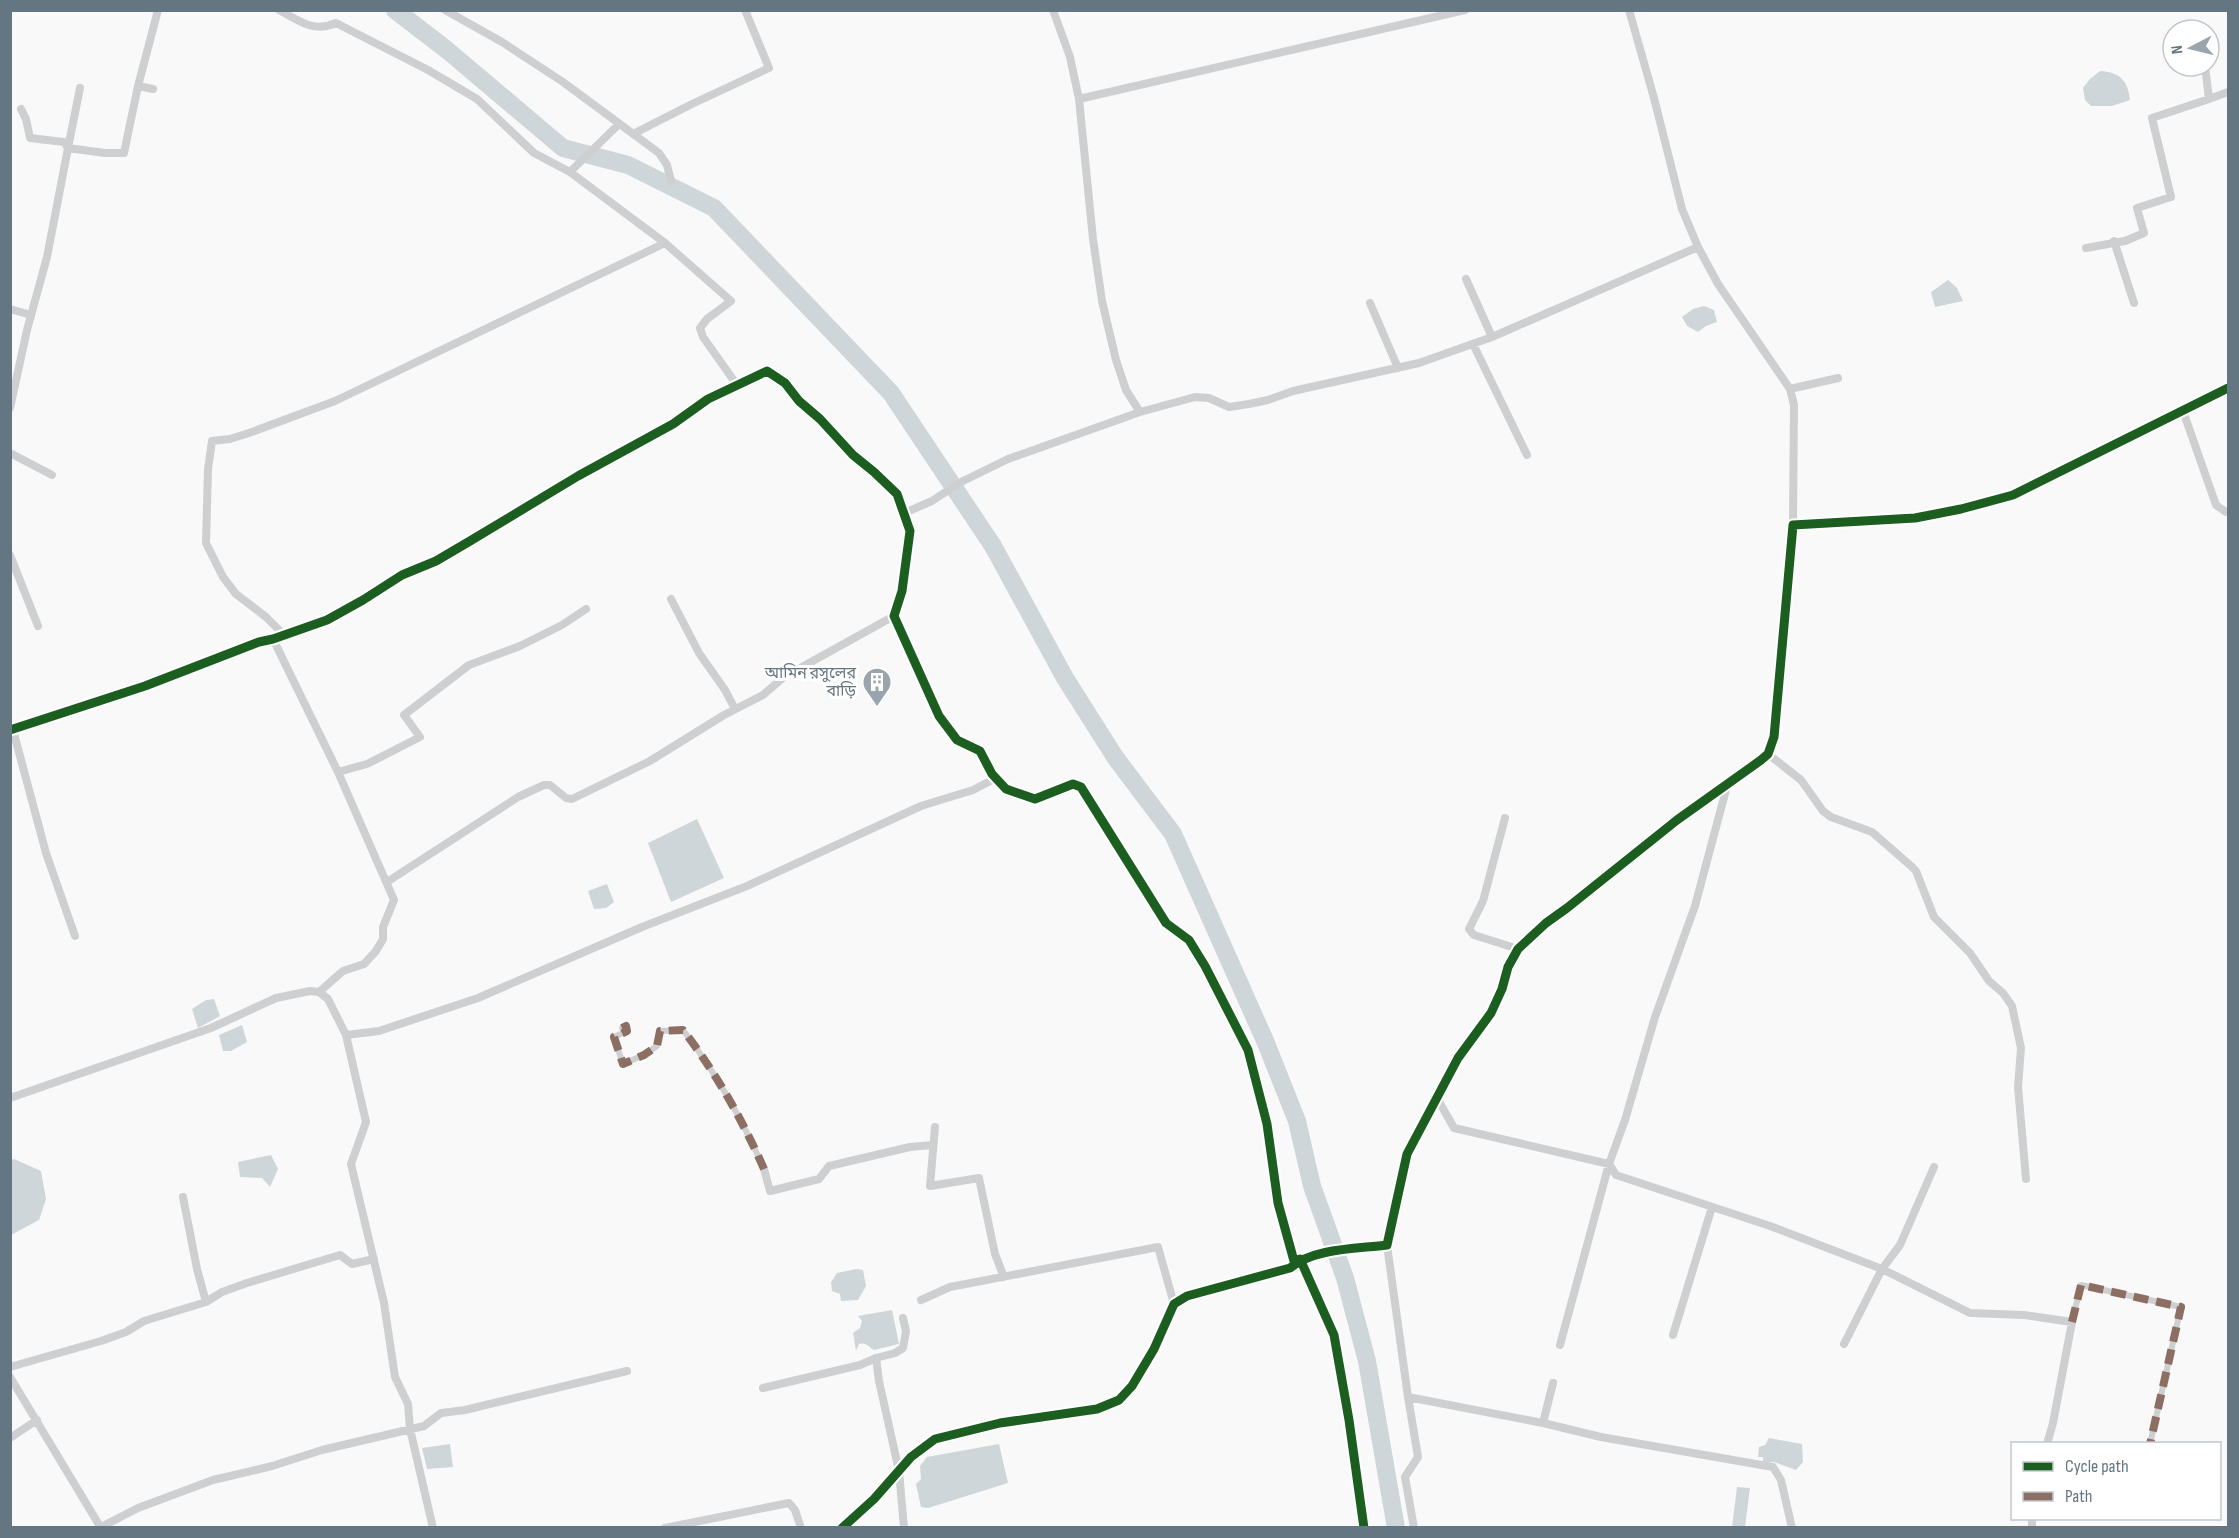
<svg xmlns="http://www.w3.org/2000/svg" width="2239" height="1538" viewBox="0 0 2239 1538" font-family="'Sofia Sans Condensed','Noto Sans Bengali',sans-serif">
	<style>
		.water { fill: #ced6d9 }
		.lines { fill: none; stroke-linecap: round; stroke-linejoin: round }
		.river { stroke: #ced6d9; stroke-width: 18 }
		.pedestrian { stroke: #cecfd0; stroke-width: 6 }
		.minor { stroke: #cecfd0; stroke-width: 8 }
		.quiet { stroke: #8d6e63; stroke-width: 8; stroke-dasharray: 15 8; stroke-linecap: butt }
		.cycleway-casing { stroke: #fff; stroke-width: 13 }
		.cycleway { stroke: #1b5e20; stroke-width: 9 }
		.labels { text-anchor: middle; dominant-baseline: central; stroke-width: 6; stroke-linejoin: round; paint-order: stroke }
		.poi-label { font-size: 16px; fill: #657683; stroke: #fff; text-anchor: end }
	</style>
	<rect width="100%" height="100%" fill="#f9f9f9"/>
	<path class="water" d="M2100,71c19,1 28,9 30,29l-18,6h-21l-6,-6 -2,-12 7,-9z
		M1948,280l9,8 6,13 -28,6 -4,-15z
		M1704,306l10,4 3,12 -11,4 -8,6 -11,-6 -5,-9 11,-8z
		M697,819l27,59 -53,24 -23,-59z
		M607,884l7,18 -8,6 -12,1 -6,-18z
		M214,999l6,17 -22,12 -6,-19 14,-9z
		M242,1025l5,17 -16,9h-8l-4,-16z
		M271,1155l7,14 -8,18 -8,-9 -22,-1 -2,-15z
		M14,1159l27,12 5,28 -7,21 -28,15v-75z
		M856,1269l7,1 3,16 -8,14 -17,1 -1,-7 -8,-3 -1,-9 6,-9z
		M892,1310l7,34 -25,6c-6,-3 -7,-8 -15,-6l-3,7 -3,-18 7,-5 2,-7 -4,-5z
		M1769,1438l33,6 1,18 -7,8 -22,-8h-11v-5h-5l1,-10 6,-2z
		M450,1444l3,23 -26,2 -5,-21z
		M999,1444l9,39 -80,25 -7,-1 -5,-23 5,-5 -1,-13 7,-9z
		M1737,1487l13,1 -5,39h-13z"/>
	<g class="lines">
		<path class="river" d="M395,10l52,40 116,98 65,17 86,43 177,185 102,153 72,132 50,79 58,77 93,209 31,78 15,65 33,92 22,83 29,167"/>
		<path class="pedestrian" d="M622,1028l4,-2 1,5 -13,6 9,27 21,-9 13,-9 3,-15 23,-1c33,43 59,89 81,139
			M2072,1322l9,-37 100,22 -31,137"/>
		<path class="minor" d="M279,10c21,11 34,23 57,13l92,47 49,29 57,54 36,19 95,71 66,58 -24,18 -7,9 3,9 34,48
			M445,10l57,32 61,40 96,71 8,12 4,16
			M1053,10l17,47 9,42 386,-89
			M1629,10l25,88 28,111 16,38 20,37 72,105 4,16 -1,120
			M2205,66l4,33 19,-7
			M153,89l-15,-3 20,-76
			M1079,99l14,140 9,62 14,59 10,30 14,22
			M21,109l5,10 4,19 34,4 4,6 12,-60
			M633,134l59,-30 77,-36 -24,-58
			M570,172l49,-48
			M2114,241l20,62
			M2086,248l39,-7 19,-8 -7,-25 34,-11 -19,-79 57,-19
			M1466,279l26,58
			M1370,303l28,65
			M10,309l21,6
			M1473,344l54,111
			M1790,389l48,-11
			M10,408l17,-78 20,-73 21,-109 37,5h19l14,-67
			M2183,411l33,94 10,7 2,-1
			M10,453l42,22
			M902,514l30,-13 27,-18 49,-24 132,-47 55,-15 14,1 20,9 20,-3 19,-4 25,-9 126,-28 73,-26 206,-90
			M10,555l28,71
			M671,599l28,54 26,37 10,19
			M284,635l-18,-18 -30,-23 -13,-17 -17,-34 2,-74 4,-28 18,-2 19,-6 86,-32 330,-158
			M273,639l65,133 56,128 -11,27v12l-7,12 -12,13 -21,7 -24,21
			M10,730l135,-44 114,-44 14,-3 54,-19 36,-20 39,-25 34,-14 34,-20 108,-65 95,-52 35,-25 59,-28 18,12 14,18 21,18 33,36 21,17 23,22 13,37 -8,60 -8,25 45,100 18,24 23,11 12,23 14,15 29,10 38,-15 8,3 85,136 23,17 16,26 43,84 19,74 11,79 16,58 6,-2 34,76 15,85 15,108
			M13,730l33,123 29,83
			M1768,754l33,26 22,31 8,6 41,15 39,34 5,5 18,46 36,36 19,28 14,12 9,13 9,42 -3,39 8,92
			M338,772l29,-8 53,-27 -16,-22 65,-50 51,-19 42,-21 24,-16
			M1505,818l-22,83 -14,28 5,6 44,14
			M387,882l131,-85 26,-12h6l16,13 6,1 78,-38 74,-46 39,-20 21,-18 110,-61
			M346,1035l20,87 -15,42 33,139 11,74 13,27 2,25 23,99
			M10,1098l201,-70 65,-30 34,-7 9,1 9,7 18,36 33,-4 99,-33 164,-71 105,-41 174,-80 52,-16 23,-12
			M1437,1098l17,30 155,36 7,11 154,51 112,43 88,44 54,2 48,7 -19,101 -6,21
			M935,1127l-5,59 49,-8 16,76 9,23
			M764,1169l6,22 49,-12 10,-13 81,-19 22,-2
			M183,1197l14,72 9,33
			M1387,1245l21,152 135,26 10,-40
			M921,1300l29,-13 208,-40 16,57
			M903,1318l3,13 -3,17 -8,5 -19,5 3,23 20,90 5,57
			M1673,1335l39,-128
			M1844,1344l38,-75 18,-24 34,-78
			M1560,1345l49,-181 16,-44 30,-103 40,-111 32,-120
			M10,1367l91,-26 25,-9 18,-11 62,-19 16,-10 25,-9 93,-28 12,9 22,-5
			M10,1377l91,151
			M763,1388l97,-23 16,-7
			M1408,1397l10,60 -13,20 9,51
			M1543,1423l58,14 172,30 8,13 11,48
			M10,1438l27,-18
			M2032,1518v10
			M101,1527l37,-19 75,-28 59,-14 50,-16 102,-24 17,-13 24,-3 162,-39
			M665,1528l124,-25 6,7 6,18
			M842,1528l32,-29 37,-42 24,-18 65,-16 97,-14 22,-9 13,-14 22,-37 20,-45 13,-8 103,-28c24,-20 66,-19 97,-23l20,-91 51,-96 33,-45 11,-24 6,-22 10,-18 28,-26 21,-15 110,-88 84,-60 7,-6 6,-17 19,-212 122,-7 46,-9 52,-14 215,-107"/>
		<path class="quiet" d="M622,1028l4,-2 1,5 -13,6 9,27 21,-9 13,-9 3,-15 23,-1c33,43 59,89 81,139
			M2072,1322l9,-37 100,22 -31,137"/>
		<g class="cycleway-casing">
			<path id="cycleway" d="M10,730l135,-44 114,-44 14,-3 54,-19 36,-20 39,-25 34,-14 34,-20 108,-65 95,-52 35,-25 59,-28 18,12 14,18 21,18 33,36 21,17 23,22 13,37 -8,60 -8,25 45,100 18,24 23,11 12,23 14,15 29,10 38,-15 8,3 85,136 23,17 16,26 43,84 19,74 11,79 16,58 6,-2 34,76 15,85 15,108
				M842,1528l32,-29 37,-42 24,-18 65,-16 97,-14 22,-9 13,-14 22,-37 20,-45 13,-8 103,-28c24,-20 66,-19 97,-23l20,-91 51,-96 33,-45 11,-24 6,-22 10,-18 28,-26 21,-15 110,-88 84,-60 7,-6 6,-17 19,-212 122,-7 46,-9 52,-14 215,-107"/>
		</g>
		<use href="#cycleway" class="cycleway"/>
	</g>
	<defs>
		<g id="building-pin" transform="scale(1.5)"><path d="M0 17L-7.5 6A9.5 9.5 0 1 1 7.5 6Z" fill="#99a4ac" stroke="#fff"/><path d="M-4-6H4V6H1V3H-1V6H-4ZM-2.5-4.3h1.7v1.8h-1.7ZM.8-4.3h1.7v1.8H.8ZM-2.5-1h1.7V.8h-1.7ZM.8-1h1.7V.8H.8Z" fill="#fff"/></g>
	</defs>
	<g fill-rule="evenodd">
		<use href="#building-pin" x="877" y="682"/>
	</g>
	<g class="labels">
		<g class="poi-label">
			<text x="856" y="673">আমিন রসুলের<tspan x="856" dy="18">বাড়ি</tspan></text>
		</g>
	</g>
	<rect width="2239" height="1538" fill="none" stroke="#657683" stroke-width="24"/>
	<rect x="2011" y="1442" width="210" height="78" fill="#ffffff" stroke="#c1c8cd" stroke-width="1.5"/>
	<rect x="2023" y="1462" width="30" height="9" fill="#1b5e20" stroke="#c1c8cd" stroke-width="1.5"/>
	<text x="2065" y="1472" font-size="18" fill="#657683">Cycle path</text>
	<rect x="2023" y="1492" width="30" height="9" fill="#8d6e63" stroke="#c1c8cd" stroke-width="1.5"/>
	<text x="2065" y="1502" font-size="18" fill="#657683">Path</text>
	<g transform="translate(2191 48) rotate(263)"><circle r="28" fill="#ffffff" stroke="#c1c8cd" stroke-width="1.5"/>
	<path d="M0-4.5L10 22L0 15L-10 22Z" fill="#99a4ac"/>
	<text y="-9" font-size="16" font-weight="bold" text-anchor="middle" fill="#657683">N</text>
	</g>
</svg>
